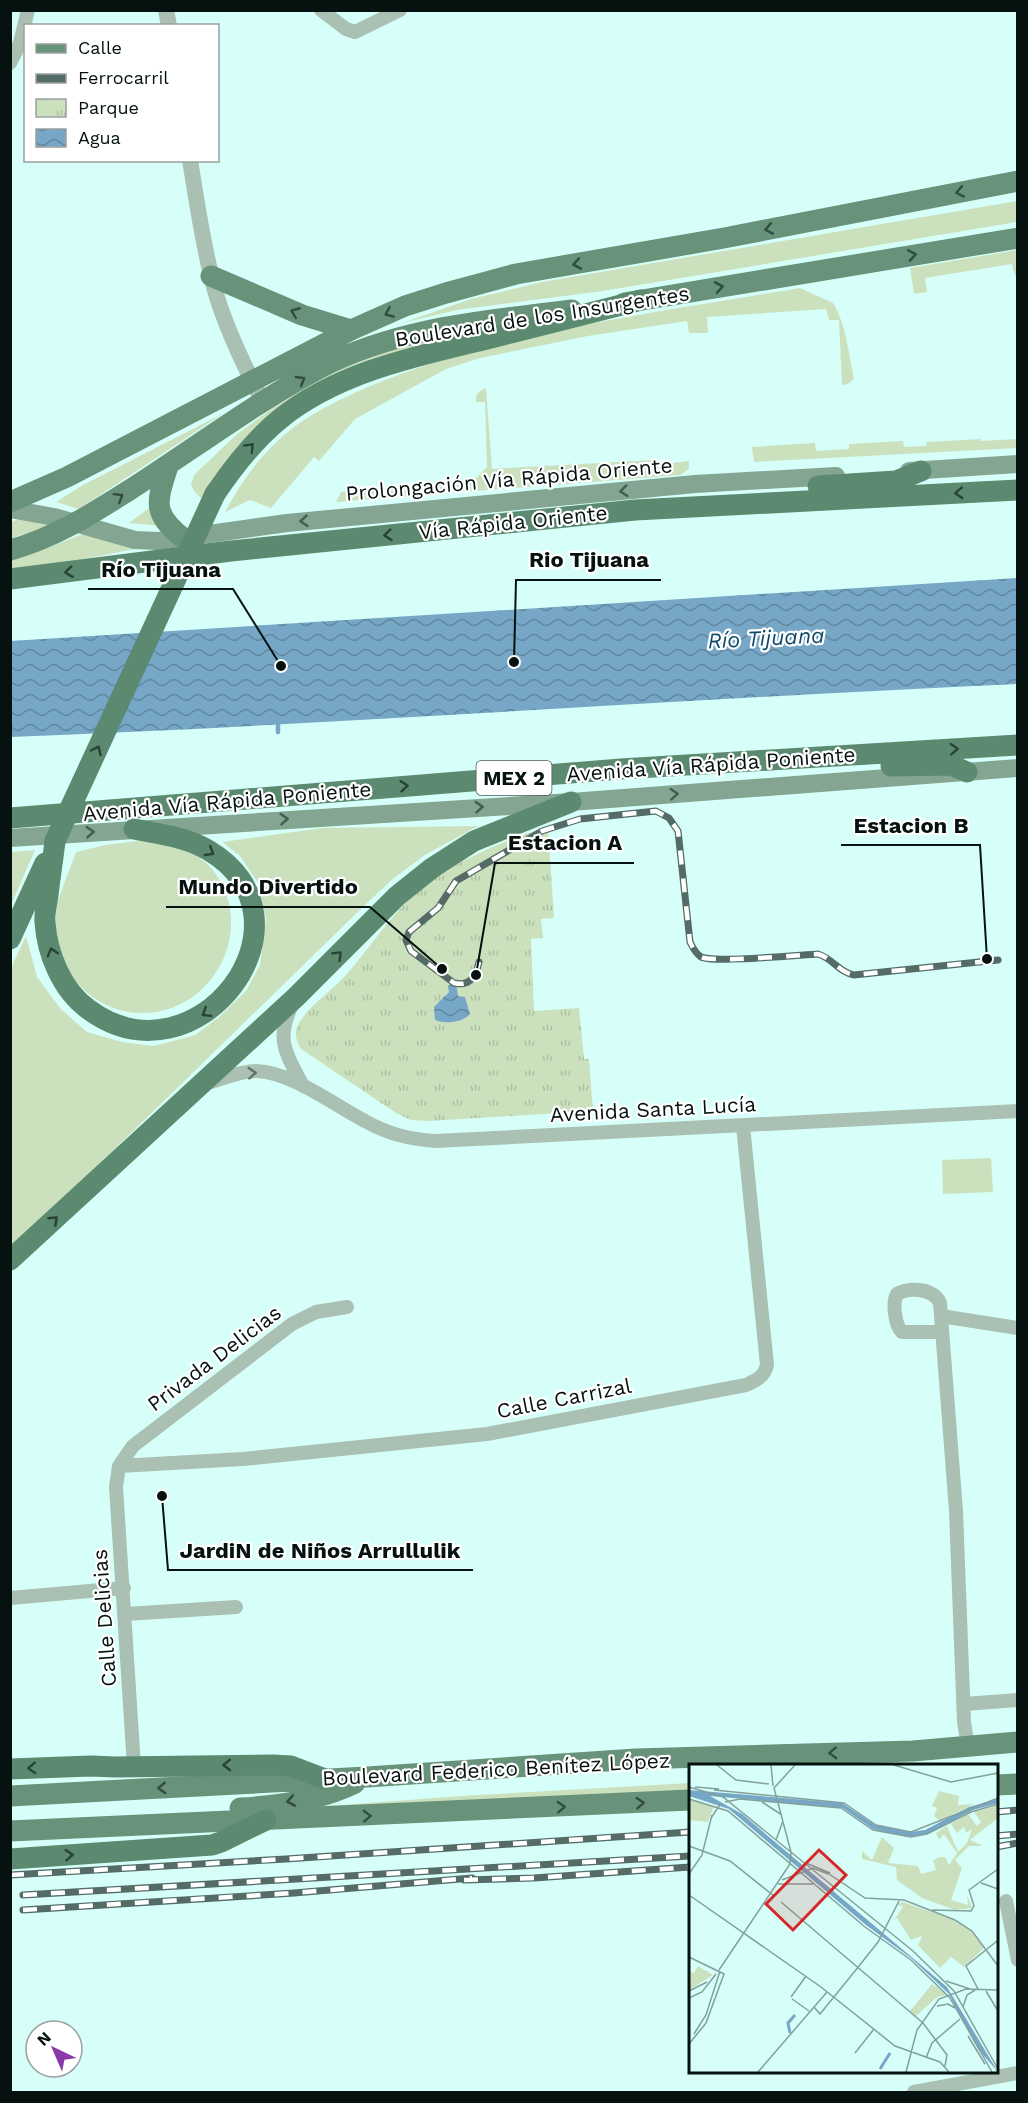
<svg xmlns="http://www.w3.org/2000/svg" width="1028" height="2103" viewBox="0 0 1028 2103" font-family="'Work Sans',sans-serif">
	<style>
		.green { fill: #cbe1be }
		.park { fill: url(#park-tufts) }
		.water { fill: url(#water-waves) }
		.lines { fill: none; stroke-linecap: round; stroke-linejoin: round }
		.stream { stroke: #77a7c6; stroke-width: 4.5 }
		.minor { stroke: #a9c0b2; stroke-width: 14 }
		.tertiary { stroke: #a9c0b2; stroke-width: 16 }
		.secondary { stroke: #84a592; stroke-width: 18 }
		.primary { stroke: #68927a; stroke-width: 21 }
		.trunk { stroke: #5c8a70; stroke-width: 21 }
		.rail-casing { stroke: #546b67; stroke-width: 7 }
		.rail { stroke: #fff; stroke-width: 4.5; stroke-dasharray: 14; stroke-linecap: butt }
		.trunk-bridge { stroke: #5c8a70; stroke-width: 21 }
		.oneway { stroke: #324c40 }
		.oneway2 { stroke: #284236 }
		.oneway3 { stroke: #445c51 }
		.oneway4 { stroke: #5f7269 }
		.labels { text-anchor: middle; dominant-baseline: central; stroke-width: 4.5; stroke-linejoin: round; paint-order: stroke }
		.shield { fill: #fff; stroke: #505958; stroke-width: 1.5 }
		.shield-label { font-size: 20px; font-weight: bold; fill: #051210 }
		.street-label { font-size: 21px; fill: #051210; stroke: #fff }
		.water-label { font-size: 22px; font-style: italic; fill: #0e4b6a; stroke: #fff }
		.inset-river { fill: none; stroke: #77a7c6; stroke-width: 3 }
		.inset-road { fill: none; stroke: #83a09c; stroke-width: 1.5 }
		.view { fill: #d62828; fill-opacity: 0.15; stroke: #d62828; stroke-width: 3 }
		.inset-edge { fill: none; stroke: #051210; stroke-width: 3 }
		.leader { fill: none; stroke: #051210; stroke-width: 2 }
		.callout-dot { fill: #051210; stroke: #fff; stroke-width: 2 }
		.callout-label { font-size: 22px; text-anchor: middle; font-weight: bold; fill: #051210; stroke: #fff; stroke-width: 4.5; stroke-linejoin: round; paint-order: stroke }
	</style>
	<defs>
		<pattern id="park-tufts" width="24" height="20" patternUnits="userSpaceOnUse" patternTransform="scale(1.5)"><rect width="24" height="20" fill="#cbe1be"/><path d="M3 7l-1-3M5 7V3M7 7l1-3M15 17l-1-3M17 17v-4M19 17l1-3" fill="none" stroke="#adc0a2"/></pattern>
		<pattern id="water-waves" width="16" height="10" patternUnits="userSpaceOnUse" patternTransform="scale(1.5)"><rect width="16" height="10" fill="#77a7c6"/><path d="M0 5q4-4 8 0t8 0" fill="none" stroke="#60879f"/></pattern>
	</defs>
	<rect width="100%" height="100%" fill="#d7fff9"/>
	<path class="green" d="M1017,201v21l-414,69 -146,19 -55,13 69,-24 71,-17z
		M1017,250v25l-2,1 -3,-12 -87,14 2,14 -13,2 -4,-26z
		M800,288l33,15c13,21 16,52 21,76l-6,5 -6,1 -3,-65h-10l-3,-11 -119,8 1,16h-19l-2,-12 -99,15 -108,22 -34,11 -91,50 -36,42 -5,-4 -43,51 -21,-8 -25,12c19,-36 43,-67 76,-90 34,-23 73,-38 111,-52 125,-43 258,-60 388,-82z
		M502,324l-87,22 -89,35 -121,121 -11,-11 -3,-6 3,-10 42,-40 38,-28 48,-29 61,-27z
		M486,388l6,81 161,-9 1,5 35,-4v8l-9,6 -344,27 5,-10 134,-13 12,-12 -2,-65h-9c-1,-8 3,-11 10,-14z
		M224,413l-145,96 -23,-7 27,-17z
		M981,439v2l36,-2v9l-263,14 -2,-15 63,-4 1,8 33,-2v-5l54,-3 1,6 22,-1 1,-4z
		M156,503l9,23 -36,-3z
		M19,519l41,2 -28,11 -21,6v-16z
		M83,534l62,13 -71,14 -63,8 -1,-11 32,-8z
		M478,826l-53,29 -31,23 -26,24 -357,348 -1,-280 16,-34 11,41 23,31 27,24 35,10 32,4 41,-11 23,-17 28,-27 14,-26 6,-46 -8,-36 -18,-27 -18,-14 100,-14z
		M161,838c35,13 59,28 68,66 12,54 -30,109 -86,109 -40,1 -77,-30 -86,-68 -2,-8 -1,-19 -1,-28 0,-19 14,-46 20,-65l29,-7z
		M35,850l-24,55v-53z
		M991,1158l2,34 -50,2 -1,-34z
		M690,1783v10l-374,14 145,-11z"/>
	<path class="park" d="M548,827l6,91 -13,1 2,19 -12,1 3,72 45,-3 5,51h5l4,52 -164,10 -18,-1 -15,-7 -95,-64c-4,-7 -7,-14 -4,-22 7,-17 34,-36 47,-50 31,-34 53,-74 92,-100 35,-23 73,-38 112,-50z"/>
	<path class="water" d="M1017,578v106c-335,15 -671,40 -1006,53v-96z
		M453,982l3,2 2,12 7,1 5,17c-8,9 -25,10 -35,6l-1,-13 15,-15 -1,-6z"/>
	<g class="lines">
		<path class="stream" d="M278,732v-12"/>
		<path class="minor" d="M321,10l25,19 9,3 45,-22
			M10,63l10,-20 8,-33
			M292,1005c-17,36 -6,48 11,81
			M207,1083c15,-4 33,-12 49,-12 36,1 78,34 109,50 23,13 44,18 70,20l583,-30
			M941,1316l77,12
			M941,1332h-39c-7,-7 -10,-29 -5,-38 13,-7 36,-6 43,9l16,208 8,211 4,25
			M119,1466l124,-7 244,-25 259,-49c11,-5 18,-8 21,-20l-24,-239
			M10,1598l114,-10
			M126,1614l110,-7
			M964,1704l54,-4
			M134,1767l-18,-280 3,-21 14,-20 159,-122 24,-12 31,-5
			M1006,1901l12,59
			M914,2092l104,-19"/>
		<path class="tertiary" d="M166,10l3,16
			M190,160c7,43 13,86 24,127 11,40 30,79 49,115"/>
		<path class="secondary" d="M909,471l109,-7
			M10,509l44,8 81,23 24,1 128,-18 408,-39 141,-8
			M10,838l561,-36 447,-34"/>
		<path class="primary" d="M211,276l91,39 49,15
			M624,303l394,-65
			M168,466c-11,35 -17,47 15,72
			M10,502l57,-25 284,-147 54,-24 41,-13 70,-19 208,-36 294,-57
			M10,550c44,-12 80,-35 118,-59 64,-41 125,-87 192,-123 78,-41 166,-47 252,-58
			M996,1785l22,-1
			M10,1796l357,-19 269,-18 277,-8 105,-9
			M240,1808c38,-2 81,-8 115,-25
			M10,1831l680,-31"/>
		<path class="trunk" d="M818,486l78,-5 25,-10
			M215,494c19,-28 39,-54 65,-75 58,-47 137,-63 207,-80 51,-13 103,-26 154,-39
			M10,579l221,-28 404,-41 383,-20
			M891,766l60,-1 16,7
			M10,818l611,-49 397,-24
			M55,841c-2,18 -5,36 -7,54 -1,9 -4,19 -3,27 2,32 17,68 43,87 109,81 237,-90 120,-159 -21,-13 -49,-16 -74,-21
			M10,939l35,-76
			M10,1260l286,-263 101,-101 35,-28 42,-27 97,-39
			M10,1769l81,-3 24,1 158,-2 18,1 34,13
			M10,1859l202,-14 9,-3 45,-22"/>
		<g class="rail-casing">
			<path id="rail" d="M479,962c-3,14 -9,25 -25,21l-43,-32 -5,-11 3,-8 29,-24 18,-27 86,-50 38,-12 76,-8 13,7 9,13 12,111c3,6 5,11 11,15 12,6 98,-2 117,-3 14,4 22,19 36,21l144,-15
				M996,1812l22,-2
				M996,1836l22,-2
				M996,1847l22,-4
				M10,1875l276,-16 404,-27
				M464,1880l70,-2 156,-11
				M23,1895l667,-39
				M23,1910l271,-17 178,-15"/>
		</g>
		<use href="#rail" class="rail"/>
		<path class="trunk-bridge" d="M55,841l160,-347"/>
	</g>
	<defs><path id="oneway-chevron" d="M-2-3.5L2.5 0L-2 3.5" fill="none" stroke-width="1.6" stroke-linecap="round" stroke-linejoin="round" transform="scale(1.5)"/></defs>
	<g class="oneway">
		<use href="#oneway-chevron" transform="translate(960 192) rotate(169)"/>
		<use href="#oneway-chevron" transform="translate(769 229) rotate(169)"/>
		<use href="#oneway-chevron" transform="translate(912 255) rotate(-9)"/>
		<use href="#oneway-chevron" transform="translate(577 264) rotate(170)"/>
		<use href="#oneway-chevron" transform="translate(719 287) rotate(-10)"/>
		<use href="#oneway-chevron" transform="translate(295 312) rotate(-158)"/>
		<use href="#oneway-chevron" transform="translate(389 313) rotate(156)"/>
		<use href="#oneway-chevron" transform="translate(301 380) rotate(-30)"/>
		<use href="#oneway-chevron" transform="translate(119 497) rotate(-32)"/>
		<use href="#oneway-chevron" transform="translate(833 1753) rotate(178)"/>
		<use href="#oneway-chevron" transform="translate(162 1788) rotate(177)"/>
		<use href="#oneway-chevron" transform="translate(291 1801) rotate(170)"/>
		<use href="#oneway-chevron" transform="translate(640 1803) rotate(-3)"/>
		<use href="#oneway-chevron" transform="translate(561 1807) rotate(-3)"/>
		<use href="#oneway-chevron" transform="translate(367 1816) rotate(-2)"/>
	</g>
	<g class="oneway2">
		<use href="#oneway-chevron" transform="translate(250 447) rotate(-47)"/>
		<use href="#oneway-chevron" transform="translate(959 493) rotate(177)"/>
		<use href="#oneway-chevron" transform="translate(388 535) rotate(174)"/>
		<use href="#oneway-chevron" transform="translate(69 572) rotate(173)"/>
		<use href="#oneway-chevron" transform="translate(954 749) rotate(-3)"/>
		<use href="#oneway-chevron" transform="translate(97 750) rotate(-65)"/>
		<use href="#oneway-chevron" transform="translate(404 786) rotate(-5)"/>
		<use href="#oneway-chevron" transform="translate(210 852) rotate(31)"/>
		<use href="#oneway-chevron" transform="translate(52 952) rotate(-107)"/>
		<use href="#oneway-chevron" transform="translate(338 955) rotate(-45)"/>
		<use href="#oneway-chevron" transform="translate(206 1013) rotate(148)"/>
		<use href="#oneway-chevron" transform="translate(54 1220) rotate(-43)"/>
		<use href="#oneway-chevron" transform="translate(227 1765) rotate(179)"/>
		<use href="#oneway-chevron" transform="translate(32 1768) rotate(178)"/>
		<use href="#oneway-chevron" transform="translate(69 1855) rotate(-4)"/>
	</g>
	<g class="oneway3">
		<use href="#oneway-chevron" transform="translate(624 491) rotate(174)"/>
		<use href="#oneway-chevron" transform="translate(304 521) rotate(175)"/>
		<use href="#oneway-chevron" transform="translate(674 794) rotate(-4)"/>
		<use href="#oneway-chevron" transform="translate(479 807) rotate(-4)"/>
		<use href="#oneway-chevron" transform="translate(284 819) rotate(-4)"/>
		<use href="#oneway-chevron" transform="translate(90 832) rotate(-4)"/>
	</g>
	<use class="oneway4" href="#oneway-chevron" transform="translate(252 1073) rotate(-4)"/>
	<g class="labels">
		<rect class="shield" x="476.5" y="761" width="75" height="34" rx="4.5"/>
		<g class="shield-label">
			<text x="514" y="778">MEX 2</text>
		</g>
		<g class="street-label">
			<text transform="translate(542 316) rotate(-9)">Boulevard de los Insurgentes</text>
			<text transform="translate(509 479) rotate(-5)">Prolongación Vía Rápida Oriente</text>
			<text transform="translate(513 522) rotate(-6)">Vía Rápida Oriente</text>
			<text transform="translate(711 764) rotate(-4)">Avenida Vía Rápida Poniente</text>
			<text transform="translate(227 801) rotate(-5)">Avenida Vía Rápida Poniente</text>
			<text transform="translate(653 1109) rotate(-3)">Avenida Santa Lucía</text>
			<text transform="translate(214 1358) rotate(-37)">Privada Delicias</text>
			<text transform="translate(564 1398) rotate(-11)">Calle Carrizal</text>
			<text transform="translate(104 1618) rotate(-94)">Calle Delicias</text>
			<text transform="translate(496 1769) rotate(-3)">Boulevard Federico Benítez López</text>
		</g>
		<g class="water-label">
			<text transform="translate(766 638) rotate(-3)">Río Tijuana</text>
		</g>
	</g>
	<g transform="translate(689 1764)">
		<rect width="309" height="309" fill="#d7fff9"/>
		<path d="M250,27l20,5 -1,9 16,-1 -34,17 -6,-5 3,-8 -5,-2zM0,36l25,6 -6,16 -19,-2zM309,41v13l-28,22 13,6h-14l-14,14 7,8 -11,32 17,5 -1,-10 5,13 -17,2 -33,-12 -25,-18 -1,-13 -34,-8v-8l10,9 10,-23 12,11 -6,15 30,3 3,8 15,-4 -3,-10 7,-3h5l4,8 8,-12 -13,-19 -5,6 -3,-7 11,-7 11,26 9,-9 5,-14 -6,4 -2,-6 -7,6 -6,-9 17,-10 9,12 4,-4 -7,-10zM9,202l15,9 -24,15v-18l5,1zM243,220l15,11 -10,2 -21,19 -6,-5z" fill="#cbe1be"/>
		<path d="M214,138l48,17 21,13 12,16 -20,19 -13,-10 -11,11 -22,-23 4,-9 -11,4 -14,-22 -3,2 9,-13 -6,-3z" fill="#cbe1be"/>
		<path d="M0,26l153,13 33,22 35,7 15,-2 44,-23 29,-8v4l-25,7 -46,24 -19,3 -35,-8 -30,-21 -133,-12 32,18 205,173 51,85 -20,-23 -29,-55 -38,-36 -45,-33 -137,-116 -40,-13z" fill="#77a7c6"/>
		<path class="inset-river" d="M101,269l-2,-10 7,-8M191,305l10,-16"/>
		<path class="inset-road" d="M28,1l19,15 33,4M82,1l2,21M205,1l57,17 47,-9M0,23l34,10 190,154 41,40 44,78M6,23l24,2M25,26l130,13 32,22 35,7 87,-34M0,35l39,12 137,116 46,33 39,38 42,74M36,38l15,-3 101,9 32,22 38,7 16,-3 44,-22 27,-8M73,38l20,13M22,54l10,-15M87,76l7,-19M0,82l41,15 44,35M117,99l24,10M137,108l39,26 39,2 51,20 17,11 26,35M0,110l13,-19 10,-40M93,116l31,-12 15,6M292,119l17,6M89,120h35M0,131l132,92 74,59 45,16 9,10M92,138l142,121 24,32 -2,11M243,146l39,1 3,-5 -5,-16 29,-21M0,193l35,17 -18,49 -17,21M30,206l71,-106 1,-12 -17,-64 21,-23M257,217l24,8M289,225l-12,-23 31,-25M0,227l18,-9M297,227l12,20M102,233l15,-21M0,234l13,-6 14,-18M103,235l17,12M248,242l11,-2 7,4M125,243l6,7 35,-43 23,-29 21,-41M274,243l4,-12 8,-5M5,270l12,-19 14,-44M279,272l17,28M166,289l19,-24M237,294l6,-15 28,-24M69,308l69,-80M217,308l11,-42 22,-31 27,-10 32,1"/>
		<path class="view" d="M130,86l27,25 -53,55 -27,-26z"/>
		<rect width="309" height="309" class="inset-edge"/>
	</g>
	<path class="leader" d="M514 662L516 580H661M281 666L233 589H88M987 959L980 845H841M476 975L495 863H634M442 969L370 907H166M162 1496L168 1570H473"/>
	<g class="callout-dot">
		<circle cx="514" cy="662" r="6"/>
		<circle cx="281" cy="666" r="6"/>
		<circle cx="987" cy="959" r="6"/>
		<circle cx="476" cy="975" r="6"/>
		<circle cx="442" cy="969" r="6"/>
		<circle cx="162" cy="1496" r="6"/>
	</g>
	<g class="callout-label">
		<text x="589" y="567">Rio Tijuana</text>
		<text x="161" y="577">Río Tijuana</text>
		<text x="911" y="833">Estacion B</text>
		<text x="565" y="850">Estacion A</text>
		<text x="268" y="894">Mundo Divertido</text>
		<text x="320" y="1558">JardiN de Niños Arrullulik</text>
	</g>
	<rect width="1028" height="2103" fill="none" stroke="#051210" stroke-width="24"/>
	<rect x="24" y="24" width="195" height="138" fill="#ffffff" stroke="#9ba09f" stroke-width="1.5"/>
	<rect x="36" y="44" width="30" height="9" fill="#68927a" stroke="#9ba09f" stroke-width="1.5"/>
	<text x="78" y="54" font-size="18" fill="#051210">Calle</text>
	<rect x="36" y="74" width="30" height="9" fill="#546b67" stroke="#9ba09f" stroke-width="1.5"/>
	<text x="78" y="84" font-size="18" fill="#051210">Ferrocarril</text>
	<rect x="36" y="99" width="30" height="18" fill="url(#park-tufts)" stroke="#9ba09f" stroke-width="1.5"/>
	<text x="78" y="114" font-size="18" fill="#051210">Parque</text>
	<rect x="36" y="129" width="30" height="18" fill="url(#water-waves)" stroke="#9ba09f" stroke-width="1.5"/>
	<text x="78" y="144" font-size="18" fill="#051210">Agua</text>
	<g transform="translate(54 2049) rotate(316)"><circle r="28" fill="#ffffff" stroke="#9ba09f" stroke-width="1.5"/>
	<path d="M0-4.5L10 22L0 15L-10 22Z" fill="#8a39a8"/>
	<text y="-9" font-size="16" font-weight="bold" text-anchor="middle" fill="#051210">N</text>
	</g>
</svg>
